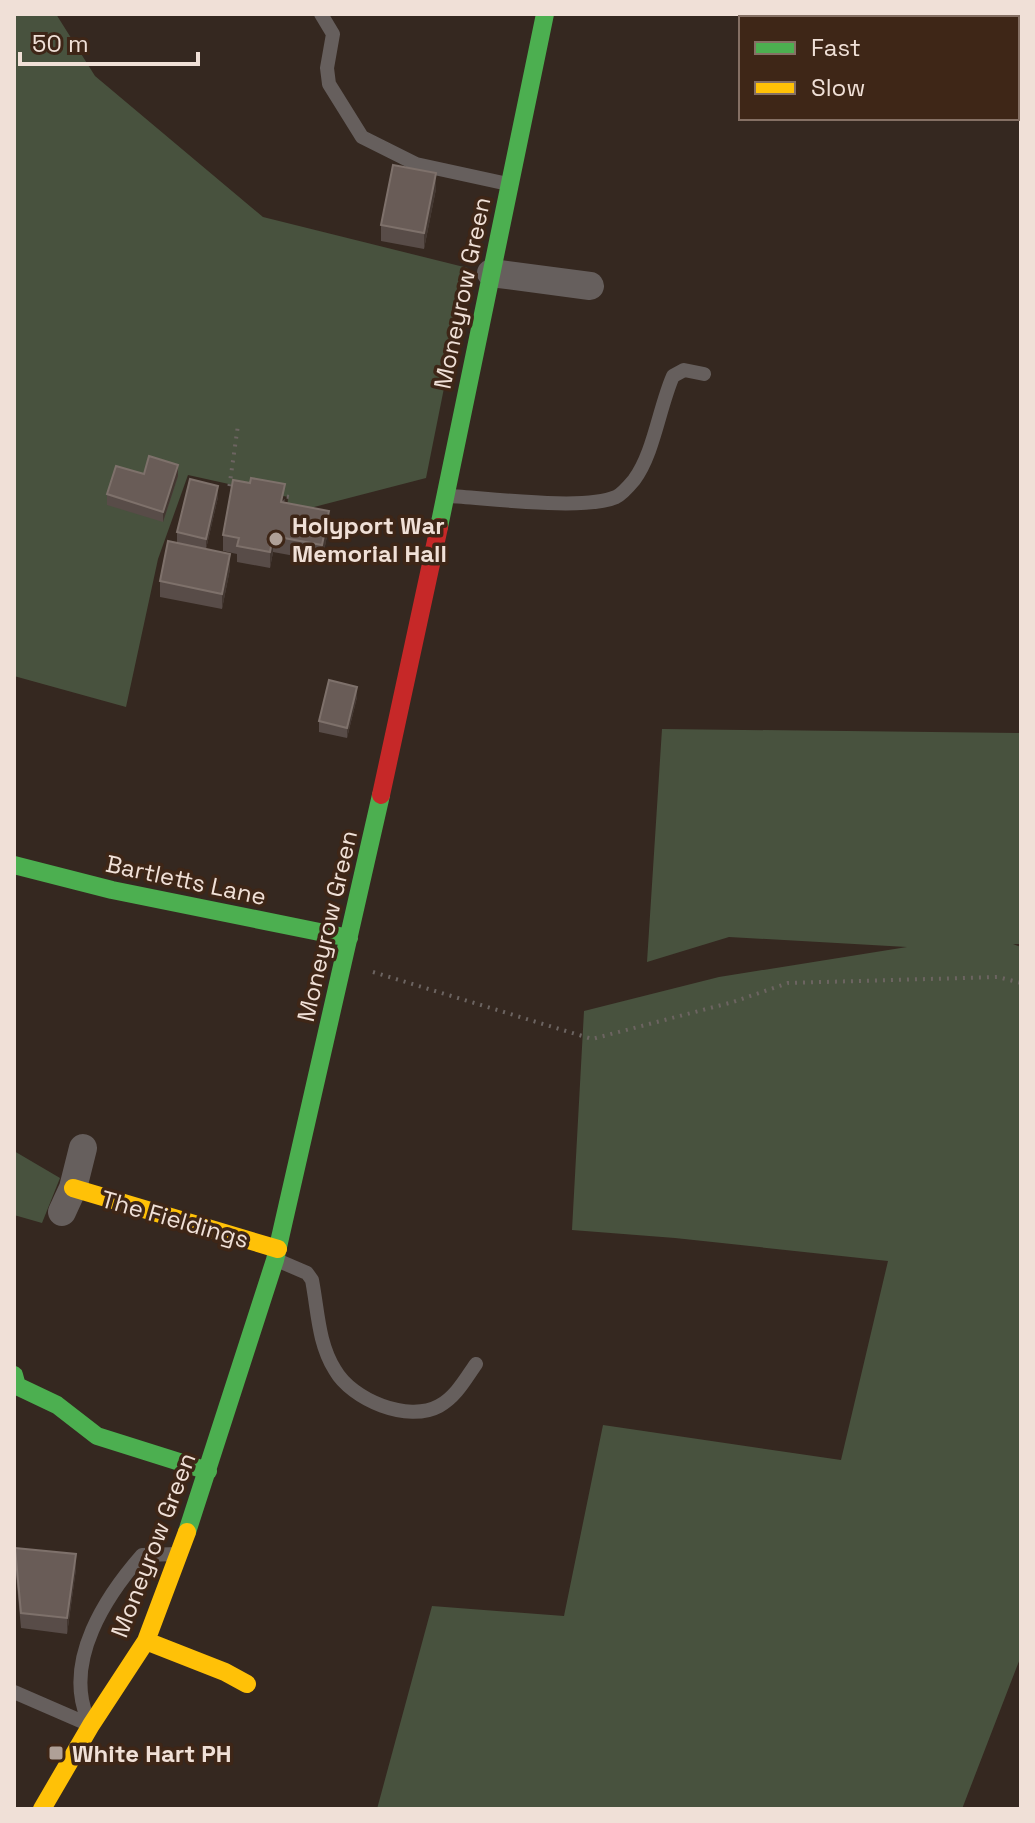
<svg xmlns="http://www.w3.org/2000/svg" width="1035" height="1823" viewBox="0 0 1035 1823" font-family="'Space Grotesk',sans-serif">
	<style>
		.green { fill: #48523e }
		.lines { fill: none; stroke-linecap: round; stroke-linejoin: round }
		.path { stroke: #6c6461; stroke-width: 4; stroke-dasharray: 2 6; stroke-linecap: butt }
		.lane { stroke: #665f5d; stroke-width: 14 }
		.street { stroke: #665f5d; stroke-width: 28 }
		.fast { stroke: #4caf50; stroke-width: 18 }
		.slow { stroke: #ffc107; stroke-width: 18 }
		.jam { stroke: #c62828; stroke-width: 18 }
		.wall { fill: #584c48 }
		.shaded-wall { fill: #433731 }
		.building { fill: #695c57; stroke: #7e716b; stroke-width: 2 }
		.poi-dot { fill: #afa097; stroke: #3e2617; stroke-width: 3 }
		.labels { text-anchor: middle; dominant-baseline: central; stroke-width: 7; stroke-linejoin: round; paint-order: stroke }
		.street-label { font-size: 24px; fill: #f0e0d7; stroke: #3e2617 }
		.poi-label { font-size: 24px; font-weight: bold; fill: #f0e0d7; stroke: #3e2617; text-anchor: start }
	</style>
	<rect width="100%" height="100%" fill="#352820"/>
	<path class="green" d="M14,14h42l39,62 168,141 205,51 -42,210 -139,36 1,-17 -100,-22 -30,84 -32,148 -112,-31z
		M662,729l359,4v211h-8l8,3v709l-59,153h-585l55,-203 132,10 39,-191 238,35 47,-199 -213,-23 -103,-8 12,-219 135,-34 188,-30 -178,-10 -82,25z
		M14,1151l46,27 -18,45 -28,-8z"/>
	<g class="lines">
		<path class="path" d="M234,490l-5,-1 9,-64
			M279,495l10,2 -1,10
			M324,520l49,8
			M373,972l219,67 141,-37 55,-19 210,-6 23,6"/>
		<path class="lane" d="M321,14l12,20 -6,34 2,16 33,53 54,27 92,20
			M449,496c39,2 136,15 167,1 6,-3 13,-11 18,-17 20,-27 25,-72 39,-104l11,-6 20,4
			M279,1261l28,12 5,7c6,31 6,63 23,90 17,30 73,53 104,36 17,-9 27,-28 37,-42
			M14,1692l76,33
			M87,1717c-23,-57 19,-121 55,-162l36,-1"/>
		<path class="street" d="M491,273l99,13
			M62,1212l11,-24 10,-40"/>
		<path class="fast" d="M439,527l106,-513
			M14,865l98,25 237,48
			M14,1375l3,11 40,19 40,31 111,35
			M187,1532l88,-272 106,-465"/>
		<path class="slow" d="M73,1188l205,61
			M146,1641l79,31 22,12
			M42,1809l49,-84 55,-84 41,-109"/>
		<path class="jam" d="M381,795l58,-268"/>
	</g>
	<path class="wall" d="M436,189l-12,60 -43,-8v-16z
		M144,474l34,2 -15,46 -56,-17v-11z
		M218,497l-12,52 24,20 -8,40 -62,-12v-16l39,-33 -22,-5v-11z
		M285,499l-1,4 45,23 -7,35 -49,-9 -3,16 -33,-6v-8l-14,-3v-16z
		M357,697l-10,41 -28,-6v-11z
		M15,1548l61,21 -9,65 -46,-6 -6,-64z"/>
	<path class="shaded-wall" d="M436,173v16l-12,60v-16z
		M178,465v11l-15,46v-10z
		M218,486v11l-12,52v-10z
		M329,511v15l-7,35v-16z
		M273,536v16l-3,16v-16z
		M230,554v15l-8,40v-15z
		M357,687v10l-10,41v-10z
		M76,1554v15l-9,65v-16z"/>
	<path class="building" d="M393,165l43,8 -12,60 -43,-8z
		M149,456l29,9 -15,47 -56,-18 9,-28 28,8z
		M251,478l34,6 -4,18 48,9 -7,34 -49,-9 -3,16 -33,-6 2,-8 -16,-3 10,-55 17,3z
		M190,479l28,7 -12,53 -29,-7z
		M168,541l62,13 -8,40 -62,-13z
		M329,680l28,7 -10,41 -28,-7z
		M15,1548l61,6 -9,64 -46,-5z"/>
	<g class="poi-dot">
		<circle cx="276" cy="539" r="8"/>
		<rect x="48" y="1745" width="16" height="16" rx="4"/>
	</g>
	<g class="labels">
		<g class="street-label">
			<text transform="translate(462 293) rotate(-78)">Moneyrow Green</text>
			<text transform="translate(186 880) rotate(12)">Bartletts Lane</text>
			<text transform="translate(327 926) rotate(-77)">Moneyrow Green</text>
			<text transform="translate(175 1219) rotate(16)">The Fieldings</text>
			<text transform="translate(153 1545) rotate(-69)">Moneyrow Green</text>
		</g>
		<g class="poi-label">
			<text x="292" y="525">Holyport War<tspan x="292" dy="28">Memorial Hall</tspan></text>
			<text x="72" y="1753">White Hart PH</text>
		</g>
	</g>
	<rect width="1035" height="1823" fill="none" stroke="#f0e0d7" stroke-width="32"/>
	<rect x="739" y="16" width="280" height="104" fill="#3e2617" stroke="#857064" stroke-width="2"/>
	<rect x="755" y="42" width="40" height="12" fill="#4caf50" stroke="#857064" stroke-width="2"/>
	<text x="811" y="56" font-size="24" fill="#f0e0d7">Fast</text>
	<rect x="755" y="82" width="40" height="12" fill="#ffc107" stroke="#857064" stroke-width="2"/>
	<text x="811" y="96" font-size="24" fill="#f0e0d7">Slow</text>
	<path d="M20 52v12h178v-12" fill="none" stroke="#f0e0d7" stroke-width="4"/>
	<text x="32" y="52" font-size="24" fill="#f0e0d7" stroke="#3e2617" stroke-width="6" paint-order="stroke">50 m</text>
</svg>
